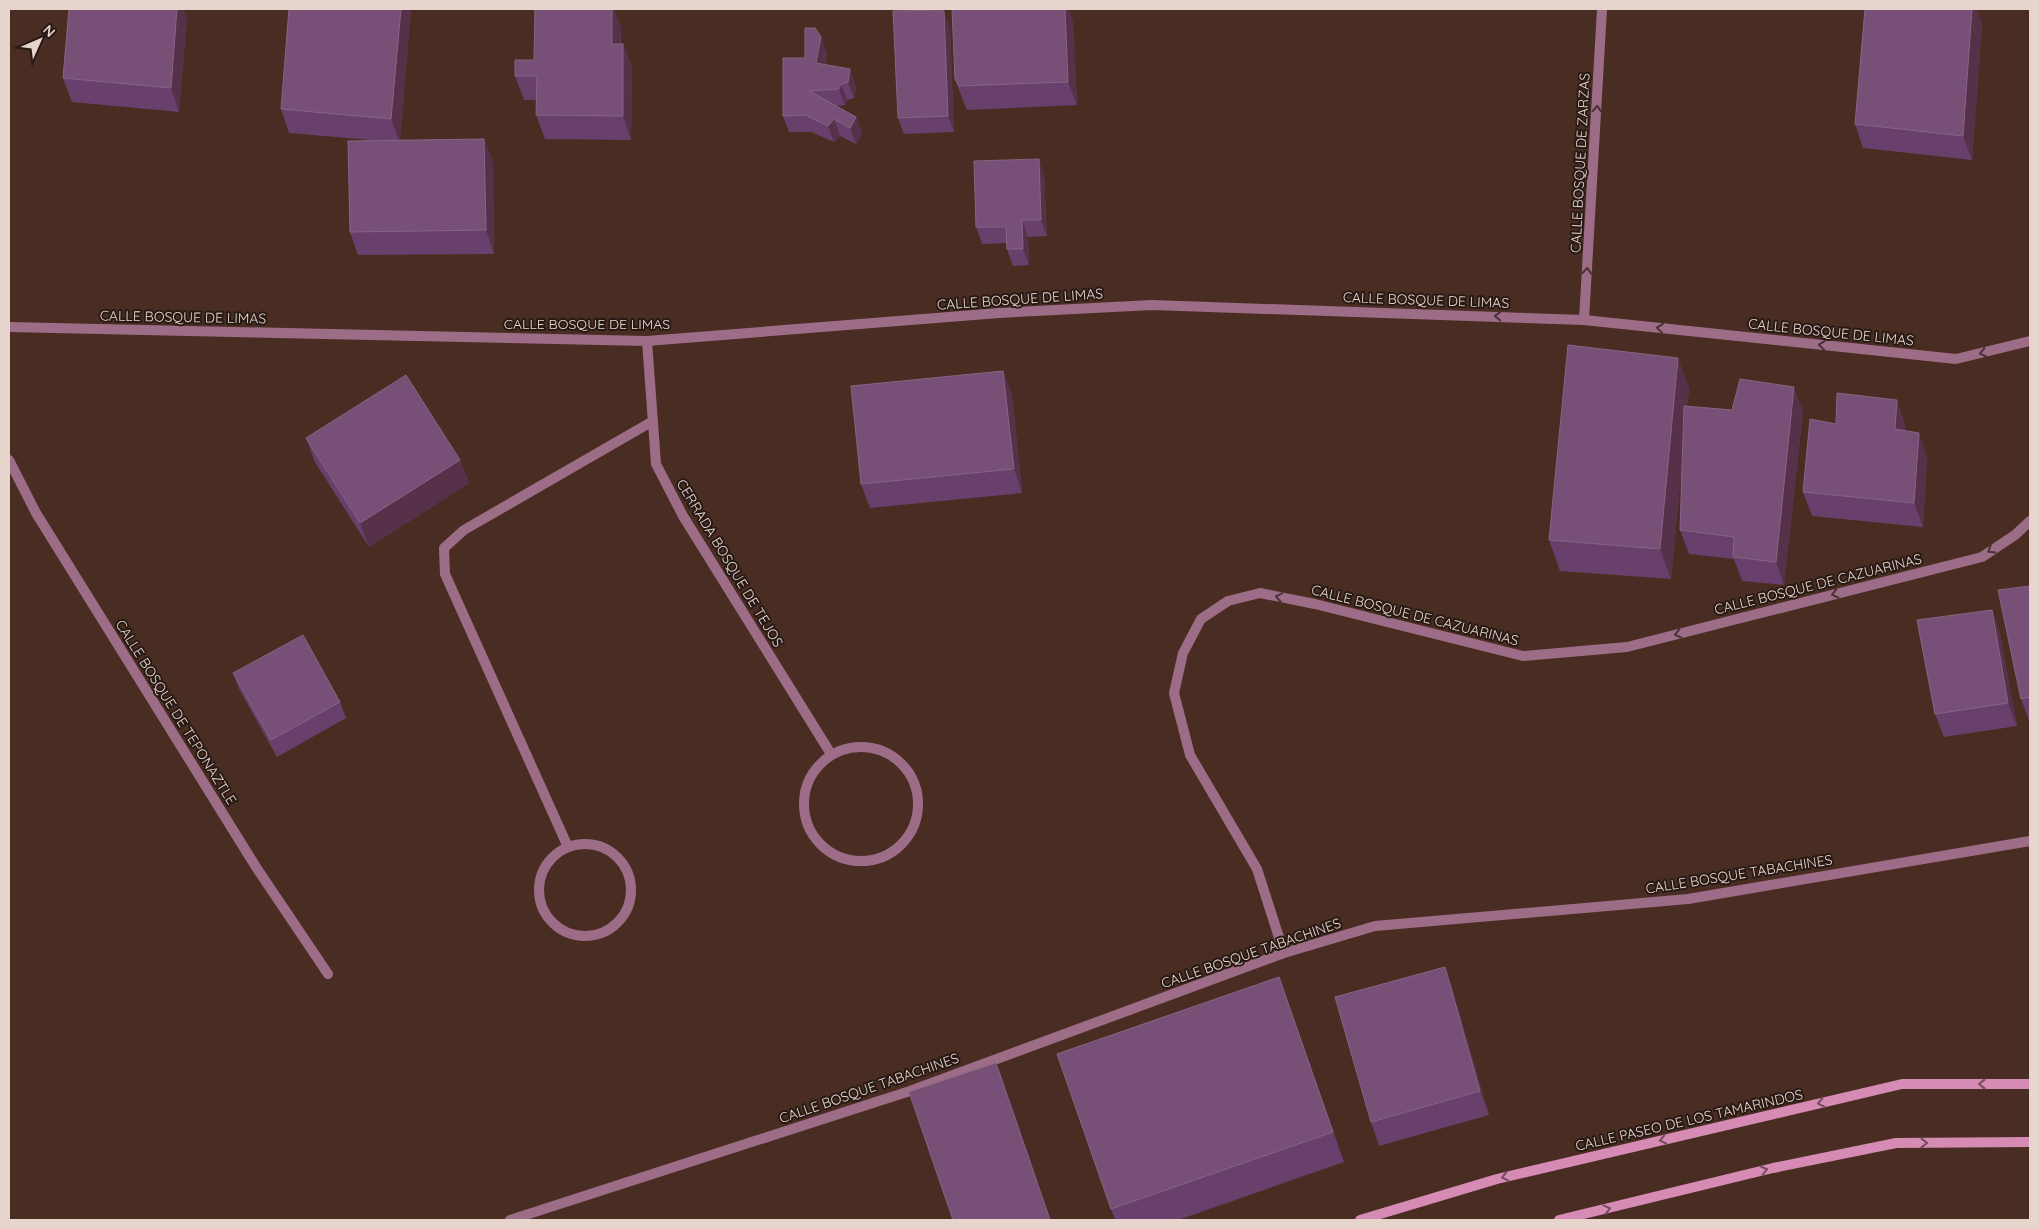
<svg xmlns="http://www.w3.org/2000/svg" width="2039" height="1229" viewBox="0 0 2039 1229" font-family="Quicksand,sans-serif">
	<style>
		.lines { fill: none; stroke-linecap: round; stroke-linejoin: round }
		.street { stroke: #9d6d87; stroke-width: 10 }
		.secondary { stroke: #d68bb5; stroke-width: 10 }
		.wall { fill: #693f6c }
		.shaded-wall { fill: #57314a }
		.building { fill: #774f77; stroke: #886484 }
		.oneway { stroke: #4a3236 }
		.oneway2 { stroke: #764c5c }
		.labels { text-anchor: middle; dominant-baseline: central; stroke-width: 4; stroke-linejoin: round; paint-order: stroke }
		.street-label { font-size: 14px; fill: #e7d4cd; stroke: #271914 }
	</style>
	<rect width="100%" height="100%" fill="#4a2d22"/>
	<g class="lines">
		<path class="street" d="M1584,320l18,-311
			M9,327l638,14 352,-28 153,-8 432,15 372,39 74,-18
			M647,341l9,123 27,52 148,238
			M9,460l27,53 220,354 72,107
			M804 804a57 57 0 1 1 114 0a57 57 0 1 1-114 0Z
			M539 890a46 46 0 1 1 92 0a46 46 0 1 1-92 0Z
			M568,847l-123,-273 -1,-26 20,-18 189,-109
			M1284,953l-27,-84 -67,-114 -16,-62 9,-40 18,-34 27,-18 32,-8 55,11 208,52 104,-9 355,-90 33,-22 15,-14
			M510,1220l400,-129 374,-138 91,-27 313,-27 342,-58"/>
		<path class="secondary" d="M1360,1220l137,-41 405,-95h128
			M1559,1220l214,-52 123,-25 134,-1"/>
	</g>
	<path class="wall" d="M411,9l-11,131 84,-1 9,23 1,92 -136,1 -8,-23 21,-92 -82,-7 -8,-24z
		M1865,9h111l6,14 -10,137 -109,-12 -8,-24z
		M187,17l-8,95 -107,-10 -9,-24z
		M1073,21l4,84 -110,5 -3,-7 -9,-24z
		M621,27v17h2l9,23 -1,73 -86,-1 -9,-24 1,-15h-13l-9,-24 19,-16z
		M950,28l4,104 -50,2 -6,-16z
		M827,53l-2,12 25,4 6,17 -2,12 -7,2 -2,5 -9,1 20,11 6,17 -6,10 -16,-8 -6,6 -23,-10h-22l-6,-16z
		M1044,176l3,60 -19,1 1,28 -16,1 -6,-17v-6l-25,1 -6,-17z
		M1003,371l9,24 10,98 -152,15 -9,-24z
		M1689,388l-2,18 45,4 71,1 -19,174 -42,-4 -8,-22 -45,-5 -9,-24 3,-77 -12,126 -111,-8 -11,-31z
		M1897,400l8,24v7l22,26 -4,70 -111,-11 -9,-24 33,-68z
		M306,438l154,22 9,23 -100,64 -54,-85z
		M2030,586v137l-9,-24z
		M1992,610l8,24 17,92 -73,11 -9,-23z
		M233,673l107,29 6,16 -69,39 -38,-68z
		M1445,967l8,24 36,124 -110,31 -8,-24z
		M1279,977l65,185 -166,58h-63l-58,-166z"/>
	<path class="shaded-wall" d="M177,9h7l3,8 -8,95 -8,-24z
		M401,9h10l-11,134 -9,-24z
		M612,9h2l7,18 -1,40 -8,-23z
		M1065,9h4l4,12 4,84 -9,-23z
		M1972,9h4l6,14 -10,137 -9,-24z
		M944,11l6,17 4,104 -6,-16z
		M821,37l6,16 -5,27 -6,-17z
		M623,44l9,23 -1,73 -8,-24z
		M850,69l6,17 -2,12 -6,-16z
		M841,84l6,16 -2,5 -6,-16z
		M856,117l6,17 -6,10 -6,-16z
		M834,119l6,17 -6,6 -6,-16z
		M484,139l9,23 1,92 -8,-24z
		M1039,159l5,17 3,60 -6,-16z
		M1022,220l6,17 1,28 -6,-16z
		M1678,358l11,30 -18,191 -11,-30z
		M1003,371l9,24 10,98 -8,-24z
		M1794,387l9,24 -19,174 -8,-23z
		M1897,400l8,24 -2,29 -8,-24z
		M1919,433l8,24 -4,70 -9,-24z
		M460,460l9,23 -100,64 -9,-24z
		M1992,610l8,24 17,92 -9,-23z
		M1445,967l8,24 36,124 -9,-24z
		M996,1063l9,23 46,134h-1z"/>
	<path class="building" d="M69,9h108l-6,79 -108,-10z
		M289,9h112l-10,110 -110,-10z
		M535,9h77v35h11v72l-87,-1 1,-39h-22v-16h19z
		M952,9h113l3,73 -109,4 -4,-7z
		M1865,9h107l-9,127 -108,-12z
		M940,10l4,1 4,105 -50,2 -5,-107z
		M805,28h10l6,9 -5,26 34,6 -2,13 -7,2 -2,5 -30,2 47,26 -6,11 -16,-9 -6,7 -23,-11 -22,1v-58h22z
		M484,139l2,91 -136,2 -2,-91z
		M1039,159l2,61h-19l1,29h-16l-1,-22h-30l-2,-66z
		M1568,345l110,13 -18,191 -111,-9z
		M1003,371l11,98 -153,15 -10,-98z
		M406,375l54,85 -100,63 -54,-85z
		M1740,379l54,8 -18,175 -43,-5 1,-20 -54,-7 4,-124 48,4z
		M1837,393l60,7 -2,29 24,4 -5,70 -111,-11 7,-73 26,5z
		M2030,586v111l-9,2 -23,-109z
		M1992,610l16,93 -73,11 -18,-94z
		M303,635l37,67 -69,38 -38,-67z
		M1445,967l35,124 -109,31 -36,-125z
		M1279,977l54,155 -222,77 -54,-155z
		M996,1063l54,157h-97l-44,-128z"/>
	<defs><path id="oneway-chevron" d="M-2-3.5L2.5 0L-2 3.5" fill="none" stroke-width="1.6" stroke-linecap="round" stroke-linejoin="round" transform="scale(1.25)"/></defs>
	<g class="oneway">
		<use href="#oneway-chevron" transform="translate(1597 109) rotate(-87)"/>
		<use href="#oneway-chevron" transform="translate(1587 271) rotate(-87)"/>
		<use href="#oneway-chevron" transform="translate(1498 316) rotate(-178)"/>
		<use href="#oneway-chevron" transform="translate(1660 328) rotate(-174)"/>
		<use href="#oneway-chevron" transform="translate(1822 345) rotate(-174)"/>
		<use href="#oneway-chevron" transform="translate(1983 353) rotate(167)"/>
		<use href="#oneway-chevron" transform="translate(1991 550) rotate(148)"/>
		<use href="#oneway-chevron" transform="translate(1835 594) rotate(166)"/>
		<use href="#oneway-chevron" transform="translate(1279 597) rotate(-169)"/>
		<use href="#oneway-chevron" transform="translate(1678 634) rotate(166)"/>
	</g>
	<g class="oneway2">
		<use href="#oneway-chevron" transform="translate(1982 1084) rotate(-180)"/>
		<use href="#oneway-chevron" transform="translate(1821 1103) rotate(167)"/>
		<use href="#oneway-chevron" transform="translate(1663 1140) rotate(167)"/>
		<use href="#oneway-chevron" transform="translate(1924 1143)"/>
		<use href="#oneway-chevron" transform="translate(1764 1170) rotate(-14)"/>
		<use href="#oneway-chevron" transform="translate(1505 1177) rotate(167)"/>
		<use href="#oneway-chevron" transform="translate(1607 1209) rotate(-14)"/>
	</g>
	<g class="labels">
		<g class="street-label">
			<text transform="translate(1580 163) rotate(-87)">CALLE BOSQUE DE ZARZAS</text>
			<text transform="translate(1020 299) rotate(-4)">CALLE BOSQUE DE LIMAS</text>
			<text transform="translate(1426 300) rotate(2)">CALLE BOSQUE DE LIMAS</text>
			<text transform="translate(183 317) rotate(1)">CALLE BOSQUE DE LIMAS</text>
			<text x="587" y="324">CALLE BOSQUE DE LIMAS</text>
			<text transform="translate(1831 332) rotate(6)">CALLE BOSQUE DE LIMAS</text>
			<text transform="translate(730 563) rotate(59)">CERRADA BOSQUE DE TEJOS</text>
			<text transform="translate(1818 584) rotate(-14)">CALLE BOSQUE DE CAZUARINAS</text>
			<text transform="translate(1415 615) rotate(14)">CALLE BOSQUE DE CAZUARINAS</text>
			<text transform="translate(176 712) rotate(58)">CALLE BOSQUE DE TEPONAZTLE</text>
			<text transform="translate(1739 874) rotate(-9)">CALLE BOSQUE TABACHINES</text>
			<text transform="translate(1251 953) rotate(-19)">CALLE BOSQUE TABACHINES</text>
			<text transform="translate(869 1088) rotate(-19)">CALLE BOSQUE TABACHINES</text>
			<text transform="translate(1689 1120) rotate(-13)">CALLE PASEO DE LOS TAMARINDOS</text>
		</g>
	</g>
	<rect width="2039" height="1229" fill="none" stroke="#e7d4cd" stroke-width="20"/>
	<g transform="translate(40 40) rotate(45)" stroke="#271914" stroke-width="4" paint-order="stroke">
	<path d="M0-4L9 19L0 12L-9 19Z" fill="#e7d4cd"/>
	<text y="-8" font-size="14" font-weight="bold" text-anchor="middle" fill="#e7d4cd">N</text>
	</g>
</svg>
